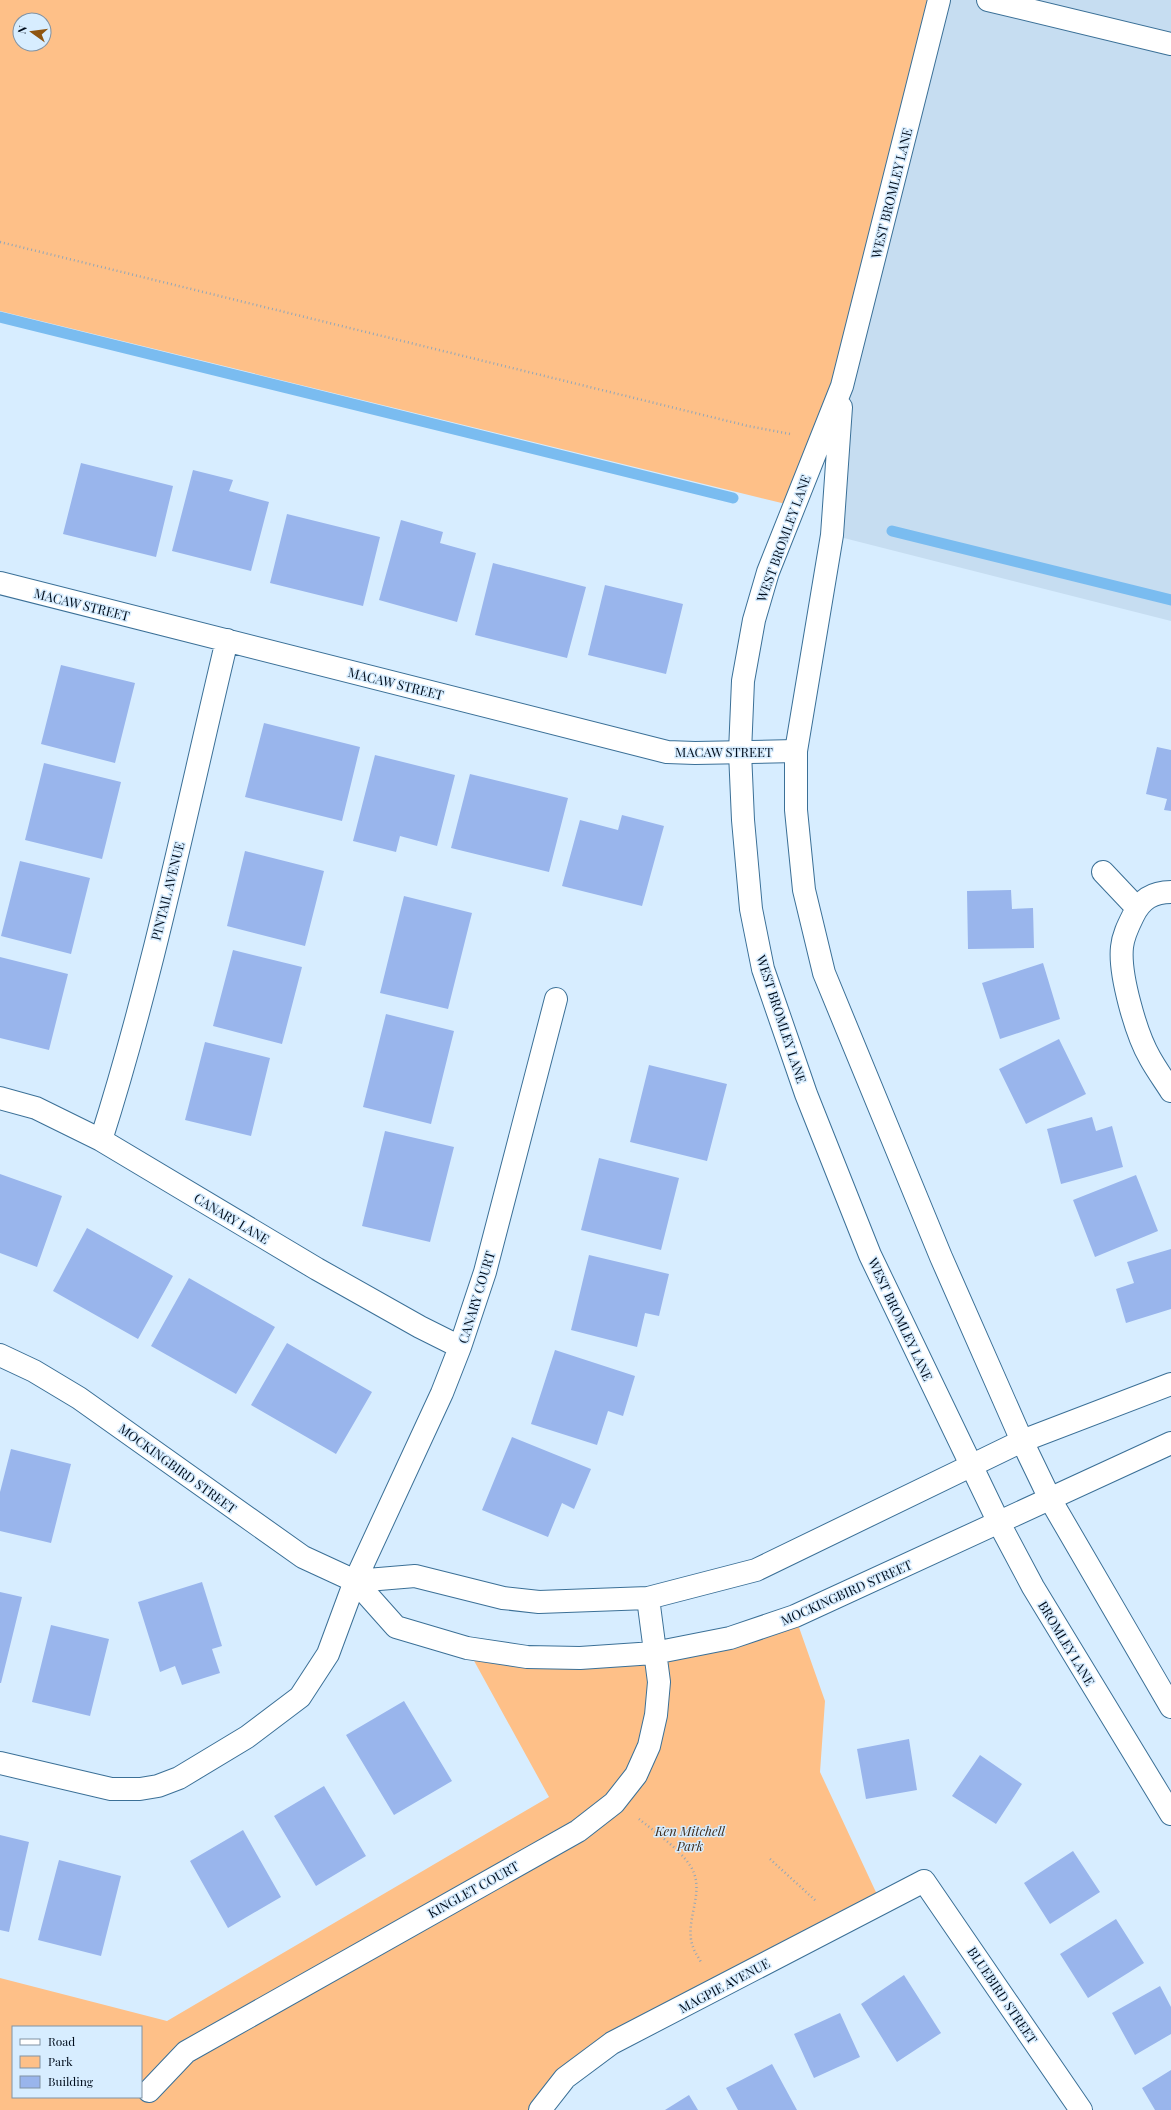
<svg xmlns="http://www.w3.org/2000/svg" width="1171" height="2110" viewBox="0 0 1171 2110" font-family="'Playfair Display',serif">
	<style>
		.built { fill: #c6ddf1 }
		.green { fill: #fec088; fill-rule: evenodd }
		.lines { fill: none; stroke-linecap: round; stroke-linejoin: round }
		.stream { stroke: #7abcf0; stroke-width: 11 }
		.building { fill: #99b5ec }
		.street-casing { stroke: #3b7097; stroke-width: 24 }
		.secondary-casing { stroke: #3b7097; stroke-width: 24 }
		.path { stroke: #93a6b7; stroke-width: 2.5; stroke-dasharray: 1 3; stroke-linecap: butt }
		.street { stroke: #fff; stroke-width: 22 }
		.secondary { stroke: #fff; stroke-width: 22 }
		.labels { text-anchor: middle; dominant-baseline: central; stroke-width: 3; stroke-linejoin: round; paint-order: stroke }
		.street-label { font-size: 13px; fill: #000d1c; stroke: #d7edff }
		.park-label { font-size: 13px; font-style: italic; fill: #3f2c1b; stroke: #d7edff }
	</style>
	<rect width="100%" height="100%" fill="#d7edff"/>
	<path class="built" d="M939,0h232v621l-339,-86 10,-149z"/>
	<path class="green" d="M0,0h939l-60,238 -85,268 -794,-195zM20,20h24v24h-24z
		M795,1616l30,85 -5,71 61,131 -269,140 -72,67h-540v-132l167,43 382,-224 -82,-149 114,10zM13,2027h128v70h-128z"/>
	<g class="lines">
		<path class="stream" d="M0,317l733,181
			M892,531l279,69"/>
	</g>
	<path class="building" d="M81,463l92,23 -17,71 -93,-23z
		M193,470l40,10 -4,11 40,11 -18,69 -79,-20z
		M287,514l93,23 -17,69 -93,-23z
		M401,520l42,12 -3,11 36,10 -19,69 -78,-22z
		M493,563l93,24 -19,71 -92,-23z
		M605,585l78,19 -17,70 -78,-19z
		M61,665l74,18 -20,80 -74,-19z
		M264,723l96,24 -18,74 -97,-24z
		M1157,747l14,3v61l-7,-1 3,-11 -21,-5z
		M375,755l80,20 -18,71 -37,-10 -4,16 -43,-11z
		M44,763l77,19 -19,77 -77,-19z
		M470,774l98,24 -19,74 -98,-24z
		M622,815l42,11 -22,80 -80,-20 18,-66 38,10z
		M245,851l79,20 -19,75 -78,-20z
		M20,861l70,17 -19,76 -70,-18z
		M1011,890l1,19 21,-1 1,40 -66,1 -1,-58z
		M404,896l68,17 -24,96 -68,-16z
		M233,950l69,17 -20,77 -69,-18z
		M0,957l68,17 -19,76 -49,-12z
		M1043,963l17,56 -60,20 -18,-56z
		M386,1014l68,17 -23,93 -68,-17z
		M1059,1039l27,55 -60,30 -27,-55z
		M205,1042l65,16 -19,78 -66,-16z
		M649,1065l78,19 -20,77 -77,-19z
		M1092,1117l4,14 16,-5 11,41 -62,17 -14,-55z
		M385,1131l69,16 -24,95 -68,-16z
		M599,1158l80,20 -18,72 -80,-20z
		M0,1174l62,22 -25,71 -37,-14z
		M1136,1175l22,56 -63,26 -22,-57z
		M87,1228l86,48 -35,63 -85,-48z
		M1171,1249v60l-45,14 -10,-34 18,-6 -7,-21z
		M589,1255l80,19 -10,42 -14,-3 -8,34 -66,-17z
		M189,1278l86,49 -39,67 -85,-48z
		M287,1343l85,49 -36,62 -85,-49z
		M555,1350l80,26 -12,40 -15,-5 -11,34 -66,-21z
		M512,1437l79,32 -17,40 -12,-6 -14,34 -66,-27z
		M11,1449l60,15 -20,79 -51,-12v-39z
		M202,1582l20,64 -10,3 8,24 -38,12 -7,-19 -15,6 -22,-70z
		M0,1592l22,5 -21,86h-1z
		M51,1625l58,14 -19,77 -58,-14z
		M404,1701l48,80 -58,34 -48,-80z
		M909,1739l8,51 -51,9 -9,-50z
		M980,1755l42,29 -26,40 -44,-28z
		M324,1786l42,70 -50,30 -42,-70z
		M243,1830l38,67 -53,31 -38,-67z
		M0,1835l29,7 -20,90 -9,-2z
		M1073,1851l27,41 -50,32 -26,-41z
		M59,1860l62,16 -20,80 -63,-16z
		M1116,1919l28,44 -56,35 -28,-44z
		M904,1975l37,58 -44,29 -36,-58z
		M1160,1986l11,21v27l-36,21 -23,-42z
		M840,2013l20,44 -46,21 -20,-44z
		M772,2064l25,46h-59l-12,-22z
		M1171,2070v40h-16l-13,-22z
		M689,2095l9,15h-33z"/>
	<g class="lines">
		<g class="street-casing">
			<path id="street" d="M0,583l667,169 28,1 101,-2
				M1103,872l34,36
				M1171,892c-18,0 -30,7 -38,24 -5,10 -10,20 -11,31 -3,27 14,87 28,111 6,11 14,22 21,33
				M0,1098l36,10 65,32 216,129 103,58 40,20
				M101,1140c52,-163 86,-333 126,-500
				M0,1355l34,16 45,27 224,159 52,24 41,46 71,21 60,9 53,1 74,-5 76,-15 65,-22 376,-173
				M355,1581l60,-5 88,22 36,4 109,-4 108,-28 266,-129 149,-57
				M0,1763l111,26h29l18,-3 21,-8 68,-41 53,-40 28,-43 27,-73 87,-188 18,-46 25,-75 71,-273
				M149,2091l37,-39 392,-221 36,-28 22,-28 13,-29 7,-31 3,-33 -11,-84
				M540,2110l25,-32 47,-35 312,-162 157,229"/>
		</g>
		<g class="secondary-casing">
			<path id="secondary" d="M939,0l-97,386 -74,186 -14,48 -11,61 -3,71 3,68 8,89 12,60 43,125 64,161 129,268 34,64 138,227
				M988,0l183,44
				M841,407l-9,128 -36,216v59l8,80 20,83 117,284 81,184 28,58 121,208"/>
		</g>
		<path class="path" d="M0,242l748,184 42,8
			M639,1819c16,13 48,35 55,54 9,24 -10,50 -1,74 2,6 6,11 9,17
			M770,1859l46,42"/>
		<use href="#street" class="street"/>
		<use href="#secondary" class="secondary"/>
	</g>
	<g class="labels">
		<g class="street-label">
			<text transform="translate(891 193) rotate(-76)">WEST BROMLEY LANE</text>
			<text transform="translate(783 538) rotate(-70)">WEST BROMLEY LANE</text>
			<text transform="translate(82 604) rotate(14)">MACAW STREET</text>
			<text transform="translate(396 683) rotate(14)">MACAW STREET</text>
			<text x="724" y="751">MACAW STREET</text>
			<text transform="translate(167 891) rotate(-76)">PINTAIL AVENUE</text>
			<text transform="translate(782 1019) rotate(72)">WEST BROMLEY LANE</text>
			<text transform="translate(232 1218) rotate(31)">CANARY LANE</text>
			<text transform="translate(476 1297) rotate(-73)">CANARY COURT</text>
			<text transform="translate(901 1319) rotate(65)">WEST BROMLEY LANE</text>
			<text transform="translate(178 1468) rotate(36)">MOCKINGBIRD STREET</text>
			<text transform="translate(846 1592) rotate(-24)">MOCKINGBIRD STREET</text>
			<text transform="translate(1067 1643) rotate(59)">BROMLEY LANE</text>
			<text transform="translate(473 1889) rotate(-29)">KINGLET COURT</text>
			<text transform="translate(724 1985) rotate(-28)">MAGPIE AVENUE</text>
			<text transform="translate(1003 1995) rotate(56)">BLUEBIRD STREET</text>
		</g>
		<g class="park-label">
			<text x="690" y="1830">Ken Mitchell<tspan x="690" dy="15">Park</tspan></text>
		</g>
	</g>
	<rect x="12" y="2026" width="130" height="72" fill="#d7edff" stroke="#8193a4"/>
	<rect x="20" y="2039" width="20" height="6" fill="#ffffff" stroke="#8193a4"/>
	<text x="48" y="2046" font-size="12" fill="#000d1c">Road</text>
	<rect x="20" y="2056" width="20" height="12" fill="#fec088" stroke="#8193a4"/>
	<text x="48" y="2066" font-size="12" fill="#000d1c">Park</text>
	<rect x="20" y="2076" width="20" height="12" fill="#99b5ec" stroke="#8193a4"/>
	<text x="48" y="2086" font-size="12" fill="#000d1c">Building</text>
	<g transform="translate(32 32) rotate(284)"><circle r="19" fill="#d7edff" stroke="#8193a4"/>
	<path d="M0-3L7 15L0 10L-7 15Z" fill="#8f5511"/>
	<text y="-6" font-size="11" font-weight="bold" text-anchor="middle" fill="#000d1c">N</text>
	</g>
</svg>
